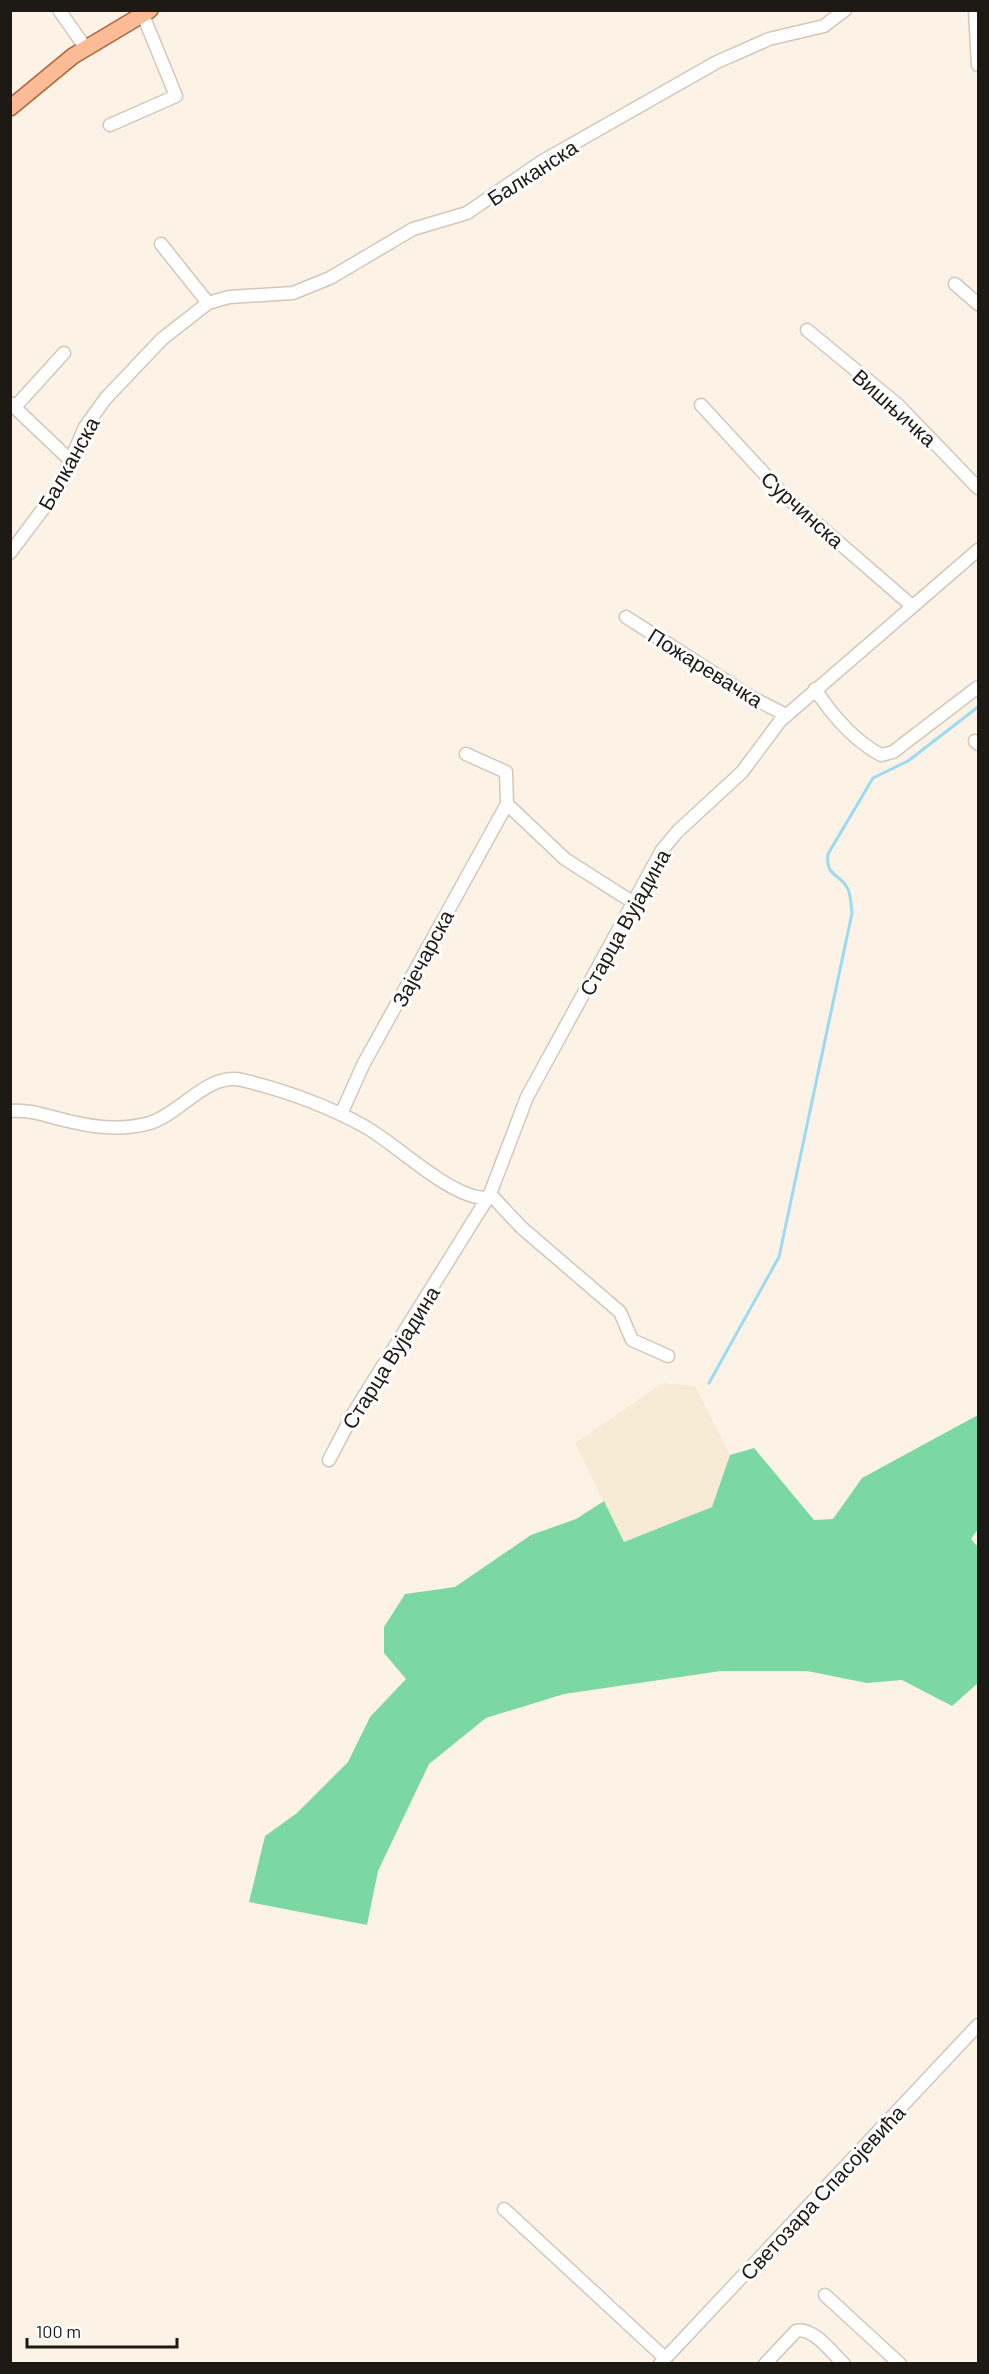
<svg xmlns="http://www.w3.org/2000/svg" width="989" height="2374" viewBox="0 0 989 2374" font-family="Barlow,sans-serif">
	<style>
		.built { fill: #f7ebd6 }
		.green { fill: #7bd7a4 }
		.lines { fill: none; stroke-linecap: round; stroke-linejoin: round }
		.stream { stroke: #9cdaf4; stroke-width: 3 }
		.minor-casing { stroke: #d0c8bb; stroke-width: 15 }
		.major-casing { stroke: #ac653c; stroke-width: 18 }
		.minor { stroke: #fff; stroke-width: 12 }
		.major { stroke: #fbbb96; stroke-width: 15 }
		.labels { text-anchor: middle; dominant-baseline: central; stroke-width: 6; stroke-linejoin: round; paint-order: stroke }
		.street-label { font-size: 21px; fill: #1d1a16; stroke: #fff }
	</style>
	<rect width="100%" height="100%" fill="#fcf3e6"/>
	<path class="built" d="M663,1383l32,3 35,69 -18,52 -88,35 -49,-99z"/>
	<path class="green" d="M978,1415v114l-7,10 7,8v136l-26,23 -50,-26 -35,3 -60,-12h-86l-157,23 -78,24 -57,46 -51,107 -11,54 -118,-23 16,-66 32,-23 51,-51 22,-45 36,-38 -22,-26v-26l21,-33 50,-7 76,-52 45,-16 28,-18 20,41 88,-35 18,-52 24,-7 60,72 19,-1 29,-41z"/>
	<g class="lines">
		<path class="stream" d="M709,1383l70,-126 73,-344c-1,-7 -1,-17 -4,-24 -8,-16 -23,-12 -20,-35l45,-76 35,-17 70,-54"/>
		<g class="minor-casing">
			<path id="minor" d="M59,10l26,37
				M975,10l3,55
				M110,125l66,-29 -33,-81
				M161,244l47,59
				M955,284l23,20
				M807,330l91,75 80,83
				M10,403l60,57
				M701,405l83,90 127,110
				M15,407l49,-54
				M10,553l48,-64 27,-62 21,-29 56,-59 46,-36 21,-6 64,-4 37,-15 83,-49 54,-16 74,-51 176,-100 52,-23 55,-13 21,-16
				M626,617l127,81 33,17
				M815,689c17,26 38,51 66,66l12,-3 85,-65
				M975,741l3,3
				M466,754l40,18 1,32 58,55 69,44
				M10,1111c22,-2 42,7 63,11 24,6 53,8 77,1 31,-10 58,-51 92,-43 41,10 83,25 120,45 33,17 87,73 124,73
				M341,1114l22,-49 144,-261
				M490,1194l32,34 98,84 12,28 36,16
				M329,1460l24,-46 137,-220 37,-97 135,-247 16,-19 64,-59 38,-51 198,-171
				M504,2209l161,149
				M825,2295l75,69
				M660,2364l318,-339
				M765,2364l31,-33c17,-5 36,22 48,33"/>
		</g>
		<g class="major-casing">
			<path id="major" d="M10,108l63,-52 77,-46"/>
		</g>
		<use href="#minor" class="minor"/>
		<use href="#major" class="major"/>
	</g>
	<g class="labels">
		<g class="street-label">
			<text transform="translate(532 172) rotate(-33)">Балканска</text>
			<text transform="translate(895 407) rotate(42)">Вишњичка</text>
			<text transform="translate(68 463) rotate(-61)">Балканска</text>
			<text transform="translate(803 509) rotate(42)">Сурчинска</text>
			<text transform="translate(706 667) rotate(32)">Пожаревачка</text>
			<text transform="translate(624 922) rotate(-61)">Старца Вујадина</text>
			<text transform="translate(422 958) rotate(-62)">Зајечарска</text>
			<text transform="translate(390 1357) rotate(-58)">Старца Вујадина</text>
			<text transform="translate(822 2192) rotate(-47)">Светозара Спасојевића</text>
		</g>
	</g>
	<rect width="989" height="2374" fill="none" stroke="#1d1a16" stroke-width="24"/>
	<path d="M27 2338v9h150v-9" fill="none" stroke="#1d1a16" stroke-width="3"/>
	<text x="36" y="2338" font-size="18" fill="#1d1a16" stroke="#ffffff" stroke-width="4.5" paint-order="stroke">100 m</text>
</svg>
